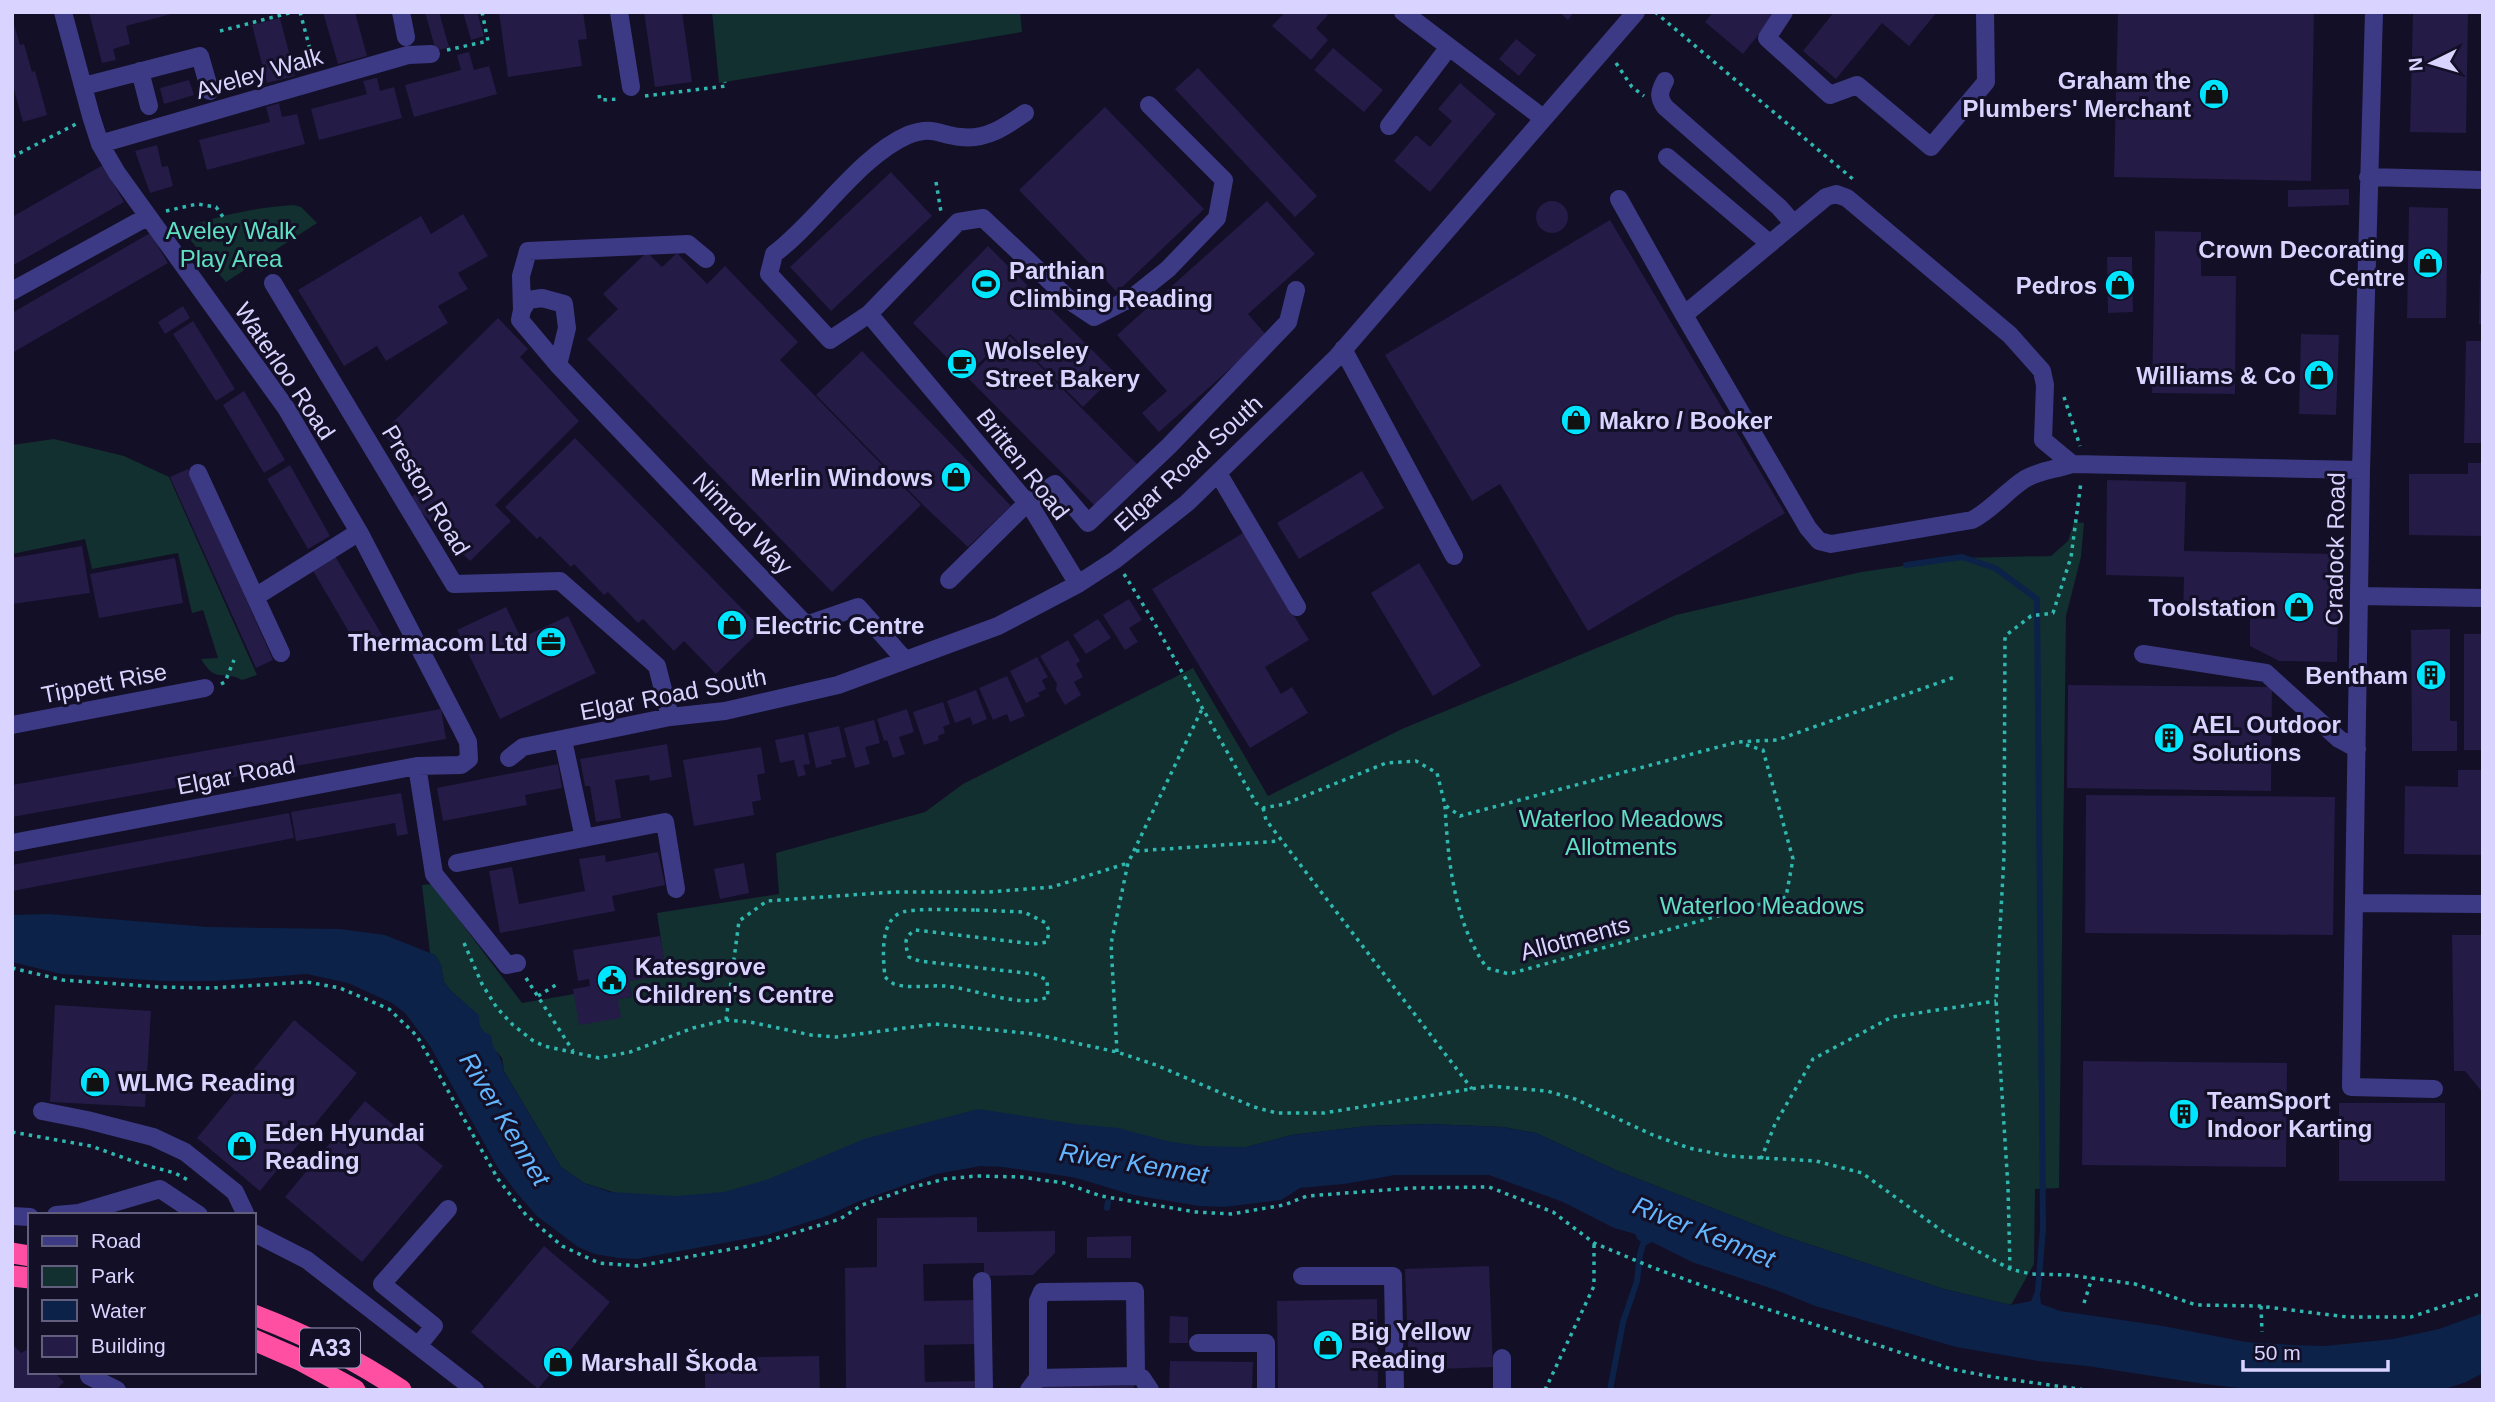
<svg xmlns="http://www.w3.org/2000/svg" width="2495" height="1402" viewBox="0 0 2495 1402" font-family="Helvetica,sans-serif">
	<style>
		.green { fill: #12302f }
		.water { fill: #0c2248 }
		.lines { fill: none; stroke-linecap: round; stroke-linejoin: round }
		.stream { stroke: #0c2248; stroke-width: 6 }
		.building { fill: #241b47 }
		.path { stroke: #2fb8b0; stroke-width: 3.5; stroke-dasharray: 3.5 5; stroke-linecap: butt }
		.minor { stroke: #3d3a85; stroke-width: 18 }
		.highway { stroke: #ff4fa3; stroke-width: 21 }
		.labels { text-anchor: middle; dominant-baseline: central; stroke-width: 6; stroke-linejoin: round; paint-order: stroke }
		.shield { fill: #130f26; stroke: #9e99be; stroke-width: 2 }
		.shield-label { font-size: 23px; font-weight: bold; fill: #d9d4ff }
		.street-label { font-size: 24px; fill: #d9d4ff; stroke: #130f26 }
		.poi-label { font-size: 24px; font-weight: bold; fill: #d9d4ff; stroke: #130f26; text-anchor: start }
		.park-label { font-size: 24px; fill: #5fe0c0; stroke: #130f26 }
		.water-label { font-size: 26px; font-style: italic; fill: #62b6ff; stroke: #130f26 }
	</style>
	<rect width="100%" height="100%" fill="#130f26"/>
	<path class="green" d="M712,12h308l2,20 -303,51z
		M294,205l7,2 16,16 -91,59 -45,-53c35,-13 75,-22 113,-24z
		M54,439l70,17 45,21 88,198 -15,5c-20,-11 -25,5 -41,-21l17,-1 -15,-48 -11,3 -14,-60 -86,16 -7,-30 -73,15v-109z
		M2074,522l10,1 -3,34 -15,59 -7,572 -24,1 -1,75 -23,41 -67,-16 -163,-54 -163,-64 -82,-38 -33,-6 -73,-3 -63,2 -75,9 -46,12 1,12 -260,-48 -219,74 -79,13 -76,1 3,-6 -32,-10 -23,-16 -57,-96 -2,-13 -10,-11 -24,-41 -17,-15 -7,-9 -3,-17 -6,-10 -5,-2 -8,-68 10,-1 90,119 52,-9 44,5 14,-2 -3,-16 37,-7 -9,-61 122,-19 -3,-41 149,-41 38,-28 230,-116 75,128 134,-67 274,-114 185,-43 98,-14 92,-2 17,-15z"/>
	<path class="water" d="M49,914l159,13 132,2 45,6 50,20 6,10 3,17 7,9 28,24c0,11 1,16 12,20 1,17 11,19 13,36l57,96 23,16 26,9 66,4 48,-4 45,-13 95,-40 114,-30 98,15 42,4 49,13 32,5 47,1 46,-12 75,-9 63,-2 73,3 33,6 82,38 163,64 163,54 67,16 20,-4 8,-19 2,22 19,7 103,15 83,16 44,3 35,1 68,-7 46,-10 44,-16v60l-17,9 -24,8h-185l-53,-6 -117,-18 -49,-5 -82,-14 -141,-41 -39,-16 -84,-28 -40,-20 -5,3 -9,-5 -3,-6 -21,-6 -51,-26 -74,-27h-94l-51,9 -44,4 -19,12 -57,7 -25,-1 -66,-11 -57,-17 -24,-4 -50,-7 -21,-1 -45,8 -79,28 -30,14 -60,19 -130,24 -19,-1 -23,-4 -17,-7 -41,-31 -21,-24 -18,-24 -68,-122 -25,-33 -13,-10 -44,-20 -41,-9 -92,7h-53l-101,-7 -49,-12v-47z"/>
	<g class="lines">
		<path class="stream" d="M1906,565l56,-8 33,11 42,31 6,629 -5,62
			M1107,1208l1,-6
			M1610,1390l13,-68 14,-41 3,-27 6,-19"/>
	</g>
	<path class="building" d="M89,12h86v1l-49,13 4,18 -17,5 3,11 -14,3z
		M323,12h32l12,44 -29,8z
		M425,12h14l10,35 -13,4z
		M463,12h14l7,24 -13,4z
		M499,12h84l4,27 -9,1 4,26 -74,11z
		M644,12h38l10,70 -37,5z
		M1285,12h40l3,3 -12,13 12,12 -17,20 -39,-34z
		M1559,12h15l-6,8z
		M1713,12h57l4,3 -31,39 -38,-32z
		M1834,12h103l-28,34 -27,-23 -46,56 -33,-28z
		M2118,12h196l-3,169 -197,-4z
		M2413,12h55l-2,121 -56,-1z
		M280,18l15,58 -28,7 -15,-58z
		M13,21l7,24 4,-1 8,28 3,-1 12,44 -24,7 -11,-40z
		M1516,39l20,16 -17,21 -20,-17z
		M1333,48l50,42 -19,22 -50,-42z
		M469,52l5,18 15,-4 8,28 -83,23 -9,-32 56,-15 -4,-15z
		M1198,68l119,128 -22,21 -120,-128z
		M377,78l3,13 14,-4 8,31 -83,22 -8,-31 56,-15 -4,-13z
		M189,80l5,15 -30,9 -4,-16z
		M1460,83l36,31 -66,78 -36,-31 22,-26 14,12 22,-26 -14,-12z
		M279,103l3,14 15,-3 8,30 -98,26 -8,-30 71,-18 -4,-15z
		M1105,107l99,102 -87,83 -98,-102z
		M157,145l5,22 6,-1 5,20 -23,7 -15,-42z
		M103,165l21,37 -112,64v-49z
		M891,172l41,44 -101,95 -41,-44z
		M2349,189v16l-61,2v-17z
		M1536 217a16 16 0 1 1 32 0a16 16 0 1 1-32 0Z
		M1267,201l48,53 -67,60 19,22 -108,96 -17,-19 25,-22 -50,-56z
		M2409,207l39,1 -2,110h-39z
		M463,214l25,42 -30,17 10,16 -30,17 10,17 -62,38 -9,-15 -33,20 -46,-76 123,-74 10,18z
		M1610,220l175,293 -197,118 -88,-147 -28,17 -87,-146z
		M2155,231l46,1v44h35l-1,118 -83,-1z
		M150,233l18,30 -156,90v-40z
		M988,246l128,128 -33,33 -73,-73 -45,42 -52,-53z
		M647,252l15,15 15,-14 30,31 18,-18 73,76 -18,18 141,145 -89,87 -245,-253 31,-30 -15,-15z
		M2107,257h25l1,55 -25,1z
		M2480,274h3v50h-4z
		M183,306l7,12 -25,16 -7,-12z
		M498,318l30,31 -8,8 59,64 -84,84 16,16 -41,40 -61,-61 20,-20 -47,-47z
		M193,321l42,68 -19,12 -43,-67z
		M2301,334l38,1 -3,80 -37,-1z
		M1010,336l127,128 -42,42 -127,-128z
		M2466,341h17v102h-19z
		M862,351l149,155 -43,41 -44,-41 -108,-111z
		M244,391l41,69 -21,13 -41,-68z
		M575,438l187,191 -46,45 -32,-33 -10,10 -31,-32 -5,4 -30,-31 -4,3 -30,-31 -3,3 -31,-31 -3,3 -32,-32z
		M2468,463h15v73l-74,-1v-61h59z
		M290,465l40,71 -22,13 -41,-70z
		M188,469l85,191 -17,8 -86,-191z
		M1362,471l22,37 -85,51 -22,-36z
		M2107,480l79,2 -2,69 155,3 -2,108 -58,-1 -29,-15v-31l-67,-1 1,-37 -78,-2z
		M1243,533l66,107 -44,27 16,27 11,-7 16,26 -58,35 -98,-159z
		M82,546l8,47 -78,11v-46z
		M335,556l50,84 -23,14 -50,-85z
		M175,558l8,45 -84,15 -9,-44z
		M1419,563l62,103 -48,30 -62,-103z
		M1129,599l13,21 -13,8 9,14 -13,8 -22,-35z
		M506,607l15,31 47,-22 28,57 -96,46 -43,-89z
		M1098,619l13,19 -25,16 -13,-19z
		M2450,629v92h7v30h-45l-1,-121z
		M2464,634h19v116h-19z
		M1068,640l12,21 -4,3 7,13 -9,5 7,13 -16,10 -9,-15 1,-6 -17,-28z
		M1037,657l11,20 -6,3 4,9 -8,4 2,3 -14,7 -16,-32z
		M1007,676l18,40 -15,6 -3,-8 -14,6 -14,-32z
		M2068,685l204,2 -1,104 -204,-3z
		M976,690l11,29 -14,6 -3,-8 -15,6 -8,-22z
		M943,702l7,22 -7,3 2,6 -7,3 1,4 -15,5 -11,-33z
		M441,709l5,30 -434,78v-32z
		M907,709l7,23 -15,5 6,17 -12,4 -6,-18 -3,1 -7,-22z
		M874,720l6,23 -15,4 5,17 -15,4 -11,-40z
		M839,726l7,31 -15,3 1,4 -16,4 -8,-35z
		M804,734l6,30 -7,1 3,10 -8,2 -4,-17 -14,3 -5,-23z
		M667,744l5,33 -22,4 -1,-6 -34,5 6,38 -25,4 -6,-36h-5l-5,-27z
		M761,747l4,26 -8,2 4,25 -9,2 2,13 -60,11 -11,-66z
		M558,764l4,24 -37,7 2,10 -84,16 -6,-33z
		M2458,770h25v85l-79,-1 1,-68 53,1z
		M401,793l7,41 -11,2 -2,-13 -99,18 -5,-29z
		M2086,795l249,2 -2,138 -248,-2z
		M289,813l5,25 -282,53v-26z
		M658,852l7,33 -53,11 3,15 -115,22 -11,-62 23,-4 7,37 66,-13 -6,-32 26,-4 1,7z
		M744,863l5,30 -29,6 -6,-30z
		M2452,935h31v158l-18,-22h-11z
		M660,936l7,39 -38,6 3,16 -14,2 3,19 -42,7 -6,-36 17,-3 -1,-7 -11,2 -5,-31z
		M55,1005l96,6 -6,96 -95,-5z
		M294,1020l63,53 -97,118 -63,-53z
		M2083,1061l204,2 -1,104 -204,-2z
		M365,1101l78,65 -81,96 -77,-65z
		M2339,1103h106v78h-106z
		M977,1217v15l78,-1v22l-22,22 -49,1v-13l-61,1 1,37 54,-1 1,44 -55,1 1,37 51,-1 1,9h-131l-1,-122 32,-1v-49z
		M1131,1236v22h-44v-21z
		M544,1246l66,56 -72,87 -67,-57z
		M1489,1266l4,101 -84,3 -4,-101z
		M1377,1299l1,91h-100l-1,-89z
		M1170,1316l18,1v26h-19z
		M12,1344l9,9 9,-5v24h24l10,10 -8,8h-44z
		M819,1356l1,34h-115v-32z
		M1170,1361l83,1 -1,28h-83z
		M1134,1385v5h-93v-4z"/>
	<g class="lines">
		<path class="path" d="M300,12l14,52
			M1655,12l199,168
			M220,31l73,-19
			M447,50l41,-9 -6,-29
			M1616,63l16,24 12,9
			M599,95l1,5 19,-1
			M645,96l81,-10 -1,-4
			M12,157l64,-33
			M936,182l5,30
			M166,211l31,-7 19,3 7,10
			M2064,397l16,49
			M1124,574l28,45 104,184 7,5 22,-4 101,-41 30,-2 21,12 8,32 15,11 277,-74 40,-2 178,-63
			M221,684l4,-2 9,-22
			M1445,806c3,55 9,117 42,162l22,6 277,-77 7,-38 -30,-109 -20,-6
			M1263,808l3,12 206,269
			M1136,851l144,-10
			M976,910l48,2 22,11 3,8 -2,11 -13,2 -119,-14c-12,8 -10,14 -6,27l10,4 115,13 13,6 1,17c-29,12 -74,-9 -104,-11 -16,-1 -34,3 -50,-2 -3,-2 -6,-4 -9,-7 -2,-19 -6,-58 18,-65 12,-4 57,-2 73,-2z
			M464,943l18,41 15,24 16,17 19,15 12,6 55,12 31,-6 63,-24 33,-8 24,2 61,13 25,2 99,-13 99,10 83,18 39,13 98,42 23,6h47l165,-27 58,5 28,8 78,36 36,13 39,8 88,5 46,12 83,60 65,36 21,5 38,1 66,9 61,21 63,1 88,11h64l72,-24
			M12,968l51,12 96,7 53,1 95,-6 33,6 49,21 28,27 81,143 28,36 36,31 37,17 39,3 116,-21 86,-26 22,-14 51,-18 32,-8 31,-3 45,1 43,6 37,13 95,16 35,2 53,-9 23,-9 105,-8 77,-1 64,25 41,31 60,25 113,41 184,60 42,8 92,13
			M526,978l47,73
			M538,996l21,-13
			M726,1020l13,-99 28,-20 126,-9h96l63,-5 76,-24
			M1117,1052l-6,-108 17,-81 74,-154
			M12,1132l79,14 50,18 34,9 13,7
			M1761,1159l14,-35 38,-65 79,-42 104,-16
			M2010,1269l-2,-82 -12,-186 8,-145 1,-220 26,-20 22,-3 18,-56 10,-75
			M2084,1303l8,-25
			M2261,1306l1,26
			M1545,1390l49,-104v-43"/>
		<path class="minor" d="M401,12l5,25
			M619,12l12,75
			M1403,12l140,106
			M1784,12l-17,26 63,57 27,-10 74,62 55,-65 -1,-70
			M2374,12l-13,458 -10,617 83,2
			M140,71l9,35
			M1665,81c-6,11 -7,16 0,26l114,100 14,16
			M84,86l116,-30 10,35
			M1025,113c-20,14 -39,27 -64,24 -23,-2 -27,-12 -53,-2 -50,22 -90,86 -134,119l-5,20 61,66 39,-26 89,-92 25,-4 90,85 21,14 39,-20 35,-28 49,-51 7,-38 -75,-75
			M1389,126l60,-79
			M100,144l308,-89 23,-1
			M1667,157l102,86
			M2368,177l115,3
			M1619,199l65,116
			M273,283l181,301 106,-3 97,85 13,51
			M12,291l135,-74
			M522,310l-1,-34 7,-25 160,-7 18,15
			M869,314l164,196 45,74
			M1343,349l111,207
			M558,365l9,-37 -3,-24 -22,-6 -14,2 -6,10 -2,10 38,45 248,260 52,-18 47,53
			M2072,464l-29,-24 2,-55 -3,-14 -32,-36 -163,-137 -11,-4 -10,3 -142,118 124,213 11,13 12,3 141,-24c20,-10 34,-29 53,-41 15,-9 30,-9 47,-15l289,6
			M198,473l83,180
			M1218,473l79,134
			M949,580l78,-77 28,-19 33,39 81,-77 119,-124 8,-32
			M2359,596l124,2
			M255,597l104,-65
			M2143,654l123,19 73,66 18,10
			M12,725l193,-37
			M563,740l21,98
			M509,758l14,-11 147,-30 55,-6 113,-26 160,-59 80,-42 37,-24 72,-57 150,-146 299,-345
			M417,766l17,108 73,91 10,-2
			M12,843l405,-77 44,-1 8,-6 -1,-17 -7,-14 -102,-196 -73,-124 -169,-235 -17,-29 -9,-28 -28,-104
			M457,863l208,-41 11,67
			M2355,903l128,1
			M42,1111l45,9 66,17 32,15 50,40 10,21 -2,2
			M56,1215l23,-2 81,-24 39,26
			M12,1216l18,1
			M254,1233l53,27 168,130
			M1302,1276h91l2,114
			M982,1281l2,109
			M1198,1343h68v47
			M418,1346l16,-20 -52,-42 66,-75
			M1502,1358v32
			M89,1376l28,14
			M1038,1378l98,-2 6,2 8,12
			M1029,1390l9,-12v-77l4,-9 93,-1 1,85"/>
		<path class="highway" d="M12,1253l18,3
			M12,1276l18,2
			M254,1315c52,20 101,44 147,75
			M254,1340l46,20 55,30"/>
	</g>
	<defs>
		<g id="shop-disc" transform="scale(1.575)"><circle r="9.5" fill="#00e5ff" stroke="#130f26"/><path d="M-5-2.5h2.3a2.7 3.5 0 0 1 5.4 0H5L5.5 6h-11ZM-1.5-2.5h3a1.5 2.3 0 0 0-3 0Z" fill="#111"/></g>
		<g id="stadium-disc" transform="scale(1.575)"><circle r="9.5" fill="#00e5ff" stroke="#130f26"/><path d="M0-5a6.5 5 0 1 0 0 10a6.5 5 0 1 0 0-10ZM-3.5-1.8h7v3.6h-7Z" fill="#111"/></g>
		<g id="cafe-disc" transform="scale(1.575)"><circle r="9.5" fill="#00e5ff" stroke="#130f26"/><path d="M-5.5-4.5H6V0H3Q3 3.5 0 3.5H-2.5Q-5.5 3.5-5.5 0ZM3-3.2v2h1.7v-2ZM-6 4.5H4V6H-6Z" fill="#111"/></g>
		<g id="office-disc" transform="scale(1.575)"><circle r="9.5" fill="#00e5ff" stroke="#130f26"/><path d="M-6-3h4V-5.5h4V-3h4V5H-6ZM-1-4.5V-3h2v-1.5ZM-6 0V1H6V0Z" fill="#111"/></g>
		<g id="building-disc" transform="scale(1.575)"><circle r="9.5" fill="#00e5ff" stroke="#130f26"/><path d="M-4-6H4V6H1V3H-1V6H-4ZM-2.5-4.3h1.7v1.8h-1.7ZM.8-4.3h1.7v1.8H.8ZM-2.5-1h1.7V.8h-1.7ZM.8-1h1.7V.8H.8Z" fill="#111"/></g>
		<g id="civic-disc" transform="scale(1.575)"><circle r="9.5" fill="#00e5ff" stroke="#130f26"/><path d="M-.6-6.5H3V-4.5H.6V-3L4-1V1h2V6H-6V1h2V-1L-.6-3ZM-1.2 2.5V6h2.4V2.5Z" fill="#111"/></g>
	</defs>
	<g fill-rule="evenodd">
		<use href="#shop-disc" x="2214" y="94"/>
		<use href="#shop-disc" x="2428" y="263"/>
		<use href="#stadium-disc" x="986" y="284"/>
		<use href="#shop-disc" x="2120" y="285"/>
		<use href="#cafe-disc" x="962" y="364"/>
		<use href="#shop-disc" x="2319" y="375"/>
		<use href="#shop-disc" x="1576" y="420"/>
		<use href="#shop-disc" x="956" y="477"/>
		<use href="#shop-disc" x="2299" y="607"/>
		<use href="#shop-disc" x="732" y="625"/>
		<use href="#office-disc" x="551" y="642"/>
		<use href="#building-disc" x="2431" y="675"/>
		<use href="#building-disc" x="2169" y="738"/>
		<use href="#civic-disc" x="612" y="980"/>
		<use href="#shop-disc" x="95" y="1082"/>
		<use href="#building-disc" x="2184" y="1114"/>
		<use href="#shop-disc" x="242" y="1146"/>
		<use href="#shop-disc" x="1328" y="1345"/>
		<use href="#shop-disc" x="558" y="1362"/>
	</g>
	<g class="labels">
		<rect class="shield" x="300" y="1328.5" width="60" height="39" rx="5"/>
		<g class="shield-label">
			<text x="330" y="1348">A33</text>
		</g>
		<g class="street-label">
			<text transform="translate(259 73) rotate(-16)">Aveley Walk</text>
			<text transform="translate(285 371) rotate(56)">Waterloo Road</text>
			<text transform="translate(1188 463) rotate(-42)">Elgar Road South</text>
			<text transform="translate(1023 464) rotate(52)">Britten Road</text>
			<text transform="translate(426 490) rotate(59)">Preston Road</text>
			<text transform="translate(743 523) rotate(46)">Nimrod Way</text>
			<text transform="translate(2335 549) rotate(-89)">Cradock Road</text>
			<text transform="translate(104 683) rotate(-11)">Tippett Rise</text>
			<text transform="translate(673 694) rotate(-11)">Elgar Road South</text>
			<text transform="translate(236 775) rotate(-11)">Elgar Road</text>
			<text transform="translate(1575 938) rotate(-15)">Allotments</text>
		</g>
		<g class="poi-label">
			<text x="2191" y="80" text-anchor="end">Graham the<tspan x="2191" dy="28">Plumbers' Merchant</tspan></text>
			<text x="2405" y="249" text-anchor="end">Crown Decorating<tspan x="2405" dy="28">Centre</tspan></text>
			<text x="1009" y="270">Parthian<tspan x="1009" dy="28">Climbing Reading</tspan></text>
			<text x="2097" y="285" text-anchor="end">Pedros</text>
			<text x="985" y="350">Wolseley<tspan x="985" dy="28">Street Bakery</tspan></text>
			<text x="2296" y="375" text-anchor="end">Williams &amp; Co</text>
			<text x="1599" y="420">Makro / Booker</text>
			<text x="933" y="477" text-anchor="end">Merlin Windows</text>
			<text x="2276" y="607" text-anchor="end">Toolstation</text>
			<text x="755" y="625">Electric Centre</text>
			<text x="528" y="642" text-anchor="end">Thermacom Ltd</text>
			<text x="2408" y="675" text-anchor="end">Bentham</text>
			<text x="2192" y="724">AEL Outdoor<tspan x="2192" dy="28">Solutions</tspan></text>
			<text x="635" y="966">Katesgrove<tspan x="635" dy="28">Children's Centre</tspan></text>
			<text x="118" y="1082">WLMG Reading</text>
			<text x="2207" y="1100">TeamSport<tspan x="2207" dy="28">Indoor Karting</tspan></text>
			<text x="265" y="1132">Eden Hyundai<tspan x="265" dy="28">Reading</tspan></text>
			<text x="1351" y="1331">Big Yellow<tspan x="1351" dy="28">Reading</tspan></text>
			<text x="581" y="1362">Marshall Škoda</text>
		</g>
		<g class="park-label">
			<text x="231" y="230">Aveley Walk<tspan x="231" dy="28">Play Area</tspan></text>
			<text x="1621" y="818">Waterloo Meadows<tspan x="1621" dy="28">Allotments</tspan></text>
			<text x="1762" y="905">Waterloo Meadows</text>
		</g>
		<g class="water-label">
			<text transform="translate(505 1119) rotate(59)">River Kennet</text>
			<text transform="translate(1134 1163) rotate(9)">River Kennet</text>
			<text transform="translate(1704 1232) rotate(22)">River Kennet</text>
		</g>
	</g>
	<rect width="2495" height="1402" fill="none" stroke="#d9d4ff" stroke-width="28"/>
	<rect x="28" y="1213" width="228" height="161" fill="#130f26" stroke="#625e7d" stroke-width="2"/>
	<rect x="42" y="1236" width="35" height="10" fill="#3d3a85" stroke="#625e7d" stroke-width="2"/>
	<text x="91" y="1248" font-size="21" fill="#d9d4ff">Road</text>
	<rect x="42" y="1266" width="35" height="21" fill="#12302f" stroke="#625e7d" stroke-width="2"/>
	<text x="91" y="1283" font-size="21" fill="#d9d4ff">Park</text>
	<rect x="42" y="1300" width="35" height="21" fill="#0c2248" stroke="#625e7d" stroke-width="2"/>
	<text x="91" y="1318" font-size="21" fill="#d9d4ff">Water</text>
	<rect x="42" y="1336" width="35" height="21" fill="#241b47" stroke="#625e7d" stroke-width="2"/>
	<text x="91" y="1353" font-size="21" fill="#d9d4ff">Building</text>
	<g transform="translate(2432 63) rotate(265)" stroke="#130f26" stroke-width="5" paint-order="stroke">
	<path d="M0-5L12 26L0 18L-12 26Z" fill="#d9d4ff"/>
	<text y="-10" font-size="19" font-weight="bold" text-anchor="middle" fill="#d9d4ff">N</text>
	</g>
	<path d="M2243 1360v10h145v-10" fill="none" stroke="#d9d4ff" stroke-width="3.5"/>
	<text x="2254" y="1360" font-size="21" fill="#d9d4ff" stroke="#130f26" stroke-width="5" paint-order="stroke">50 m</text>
</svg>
